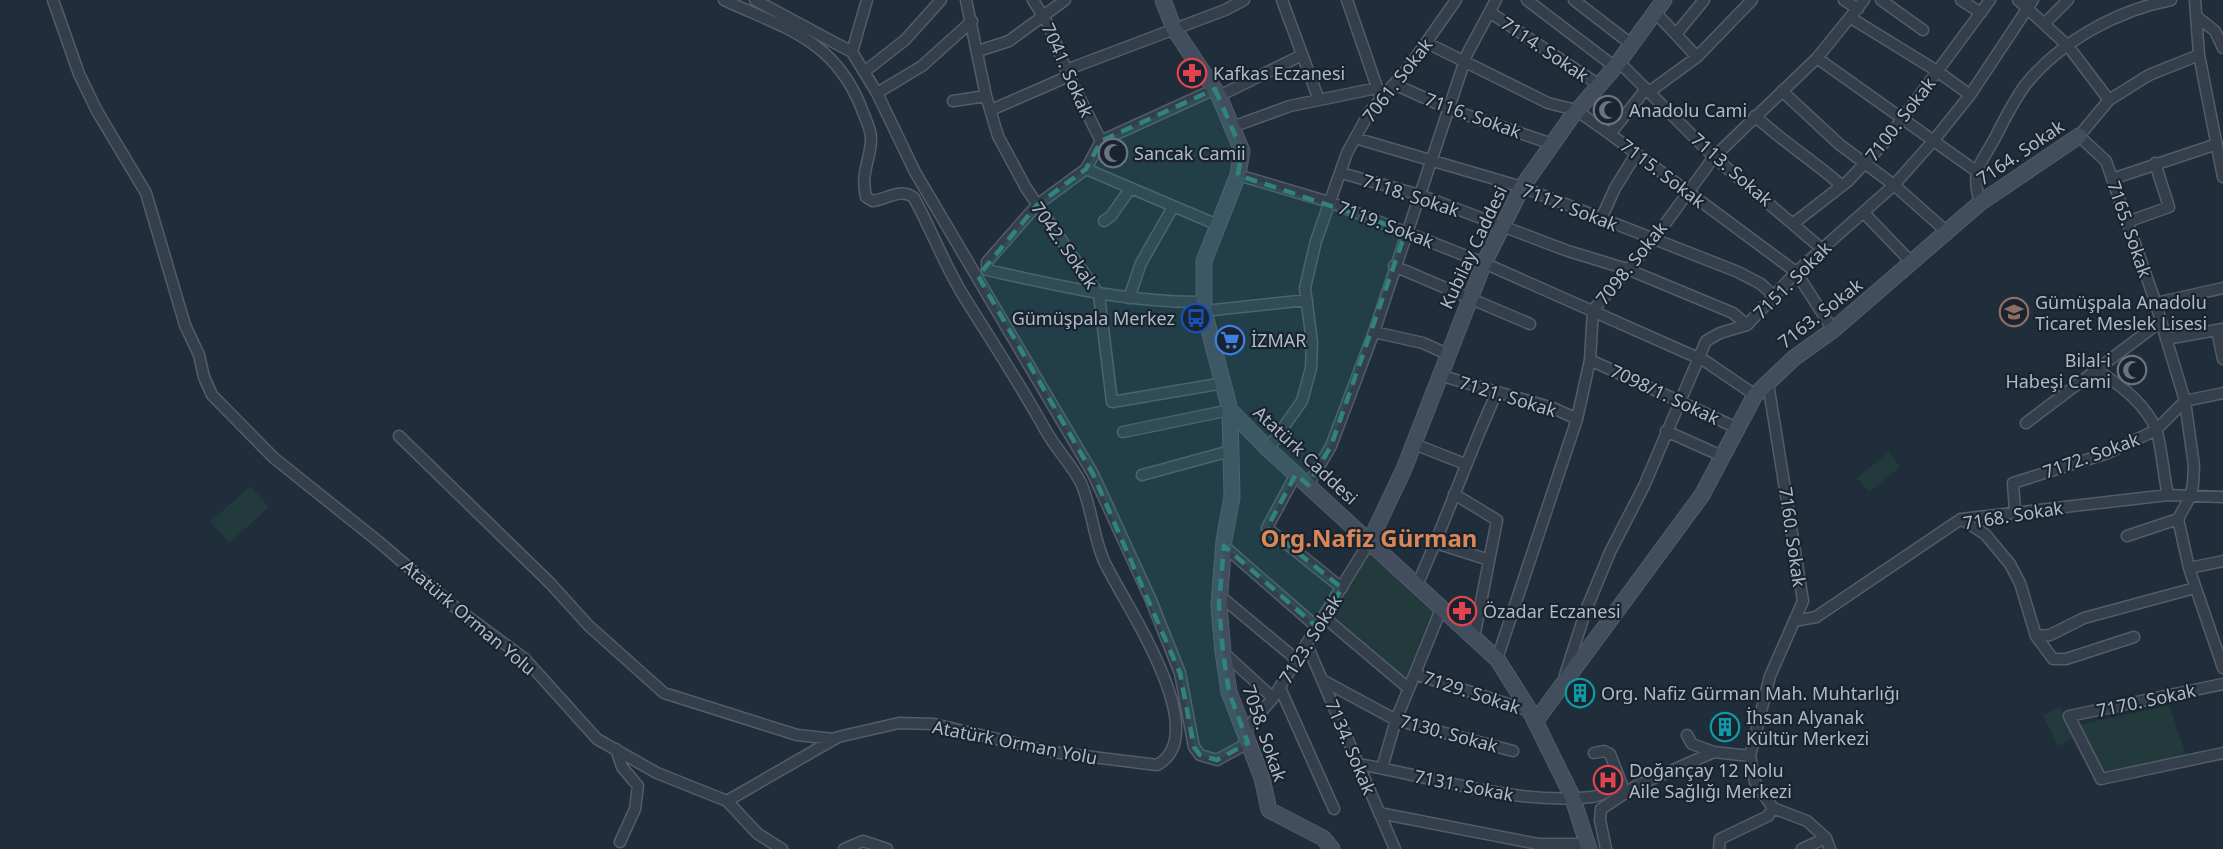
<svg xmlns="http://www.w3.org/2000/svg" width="2223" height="849" viewBox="0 0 2223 849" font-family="'Noto Sans',sans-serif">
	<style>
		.green { fill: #223a3c }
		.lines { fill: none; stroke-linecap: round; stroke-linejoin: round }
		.street-casing { stroke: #525d69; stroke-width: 13 }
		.secondary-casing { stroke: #525d69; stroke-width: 17 }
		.street { stroke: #343f4b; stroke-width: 10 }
		.secondary { stroke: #424e5e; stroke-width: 15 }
		.marked { fill: #2f8480; fill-opacity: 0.2; stroke: #2f8480; stroke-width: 4.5; stroke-dasharray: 12 8; stroke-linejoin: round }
		.labels { text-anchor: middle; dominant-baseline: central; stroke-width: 4.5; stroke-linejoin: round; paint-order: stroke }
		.street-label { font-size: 18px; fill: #afbac7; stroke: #1a242f }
		.poi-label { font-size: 18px; fill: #afbac7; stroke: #1a242f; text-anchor: start }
		.district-label { font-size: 24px; font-weight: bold; fill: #d98758; stroke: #1a242f }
	</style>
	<rect width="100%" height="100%" fill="#202d3b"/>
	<path class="green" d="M1889,452l11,15 -31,25 -12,-14z
		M250,486l19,21 -40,36 -19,-21z
		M1371,549l67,61 -29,71 -78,-65z
		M2169,705l17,50 -83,21 -29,-50z
		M2060,707l14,31 -16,8 -15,-31z"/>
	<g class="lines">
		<g class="street-casing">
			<path id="street" d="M53,0l26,74 18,37 49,82 39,132 14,30 5,22 8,18 62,63 105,84 77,66 69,51 72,80 60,34 70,28 111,-64 61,-14 35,1 118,28 105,13c59,-32 -36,-166 -53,-204 -11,-25 -12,-53 -23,-78 -9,-18 -25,-34 -35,-52 -26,-47 -55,-91 -83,-136 -19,-31 -32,-66 -49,-97 -12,-11 -27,1 -41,3l-7,-4c-6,-26 5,-36 5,-59 0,-10 -7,-22 -10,-31 -27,-68 -77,-79 -137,-107
				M755,0l97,52 25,41 38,79 178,302 57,124 30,75 14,74 6,8 17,5 31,-17
				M966,0l20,96 12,40 28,52 73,107 13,107 112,-19
				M1033,0l16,26 20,51 32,64
				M1282,0l37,100
				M1347,0l32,93
				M1527,0l88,67
				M1574,0l57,44
				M1844,0l14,9
				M1881,0l42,30
				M1961,0l20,13
				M2018,0l50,46 41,54
				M2195,0l4,55 24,122
				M1655,12l42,45
				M1491,13l108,72
				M2196,16l19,15 8,17
				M1851,18l86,53 33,24
				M2045,23l23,-23
				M1676,34l28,-34
				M1427,43l121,60 28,7 34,24 186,138 37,58
				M978,51l31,-10 56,-41
				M852,52l15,-52
				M2199,55l-50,20 -40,25 -30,36 27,25 48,137 31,103 9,65 -1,18 -3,13 -12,22 11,49 34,100
				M1817,58l159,113
				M1619,62l95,95 108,92
				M1066,70l159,-60 19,-10
				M864,72l41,-32 36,-40
				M1394,84l55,25 103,35
				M1782,91l57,53 55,41 53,47
				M1649,92l48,-35 55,-57
				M877,93l45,-27 50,-45
				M1219,96l83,-41
				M953,101l33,-5
				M991,110l78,-34
				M1755,116c28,26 59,45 87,70
				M1232,127l58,-21 87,-18
				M1610,134l36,-45
				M1355,138l167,49 216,85 23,12 14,13
				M1086,169l134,57
				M1341,173l79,22 148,56 59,18 106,44 14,12
				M1238,175l91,27 155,61 221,98 50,34
				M2112,179l105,-35
				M1980,203c-10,-35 1,-38 16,-67 9,-18 18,-36 30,-52 35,-43 92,-74 145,-84
				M1864,213l48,50
				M1601,219l14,-31 21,-34
				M1104,221l7,-5 19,-27
				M2127,222l42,-15 -14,-44
				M1794,223l54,-42 37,-39 105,-142
				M1394,266l136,58
				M987,270v-8l50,-57 49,-36 15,-28 114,-52
				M987,270c72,16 143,33 217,32
				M1129,298l12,-35 32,-56
				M2156,303l67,-15
				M1204,311l103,-11
				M2217,330l6,29
				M1374,332l49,11 24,11
				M2166,339l57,-10
				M1590,360l149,69
				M2096,370c24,14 48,32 60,59 5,13 8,50 12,66
				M1439,375l114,33 24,11
				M1768,383l35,218 -33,75 -20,80 5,26 18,26 34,13 19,17 4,11
				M2185,401l38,-8
				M2026,423l134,-101
				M1666,431l58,26
				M1123,432l107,-22
				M399,436l151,147 39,43 75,67 133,42 37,4
				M1414,444l51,20
				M1268,449l34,-48 9,-33 1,-26 -7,-54 11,-47 31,-88 23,-42 39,-44 47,-67
				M1296,474l-29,54 75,60
				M1142,475l88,-24
				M1308,485l23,-39 43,-114 93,-278 29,-54
				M1454,494l43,26 -23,118
				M2015,512l-2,-29 95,-30 48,-23 29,-29
				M1961,519l24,15 25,30 10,19 16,53 17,23h13l68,-22
				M2127,536l51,-17
				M1436,543l53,17
				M1224,546l94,82
				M2189,568l34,-7
				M1417,585c29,-64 51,-130 80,-193
				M1220,596l77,64
				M1324,617l84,71
				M1794,621l22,-4 145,-98 207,-24 55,2
				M2036,636l14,-1 34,-17 111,-30
				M1307,645l88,204
				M1223,652l50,46
				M1497,659l80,-240 13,-59 3,-50 61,-71 60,-82 103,-99 47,-58
				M1415,674l115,37
				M1565,675l21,-65 24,-58 34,-66 62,-145 14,-8 27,-8 49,-53 98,-87 40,-45 36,-45 63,-95
				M1322,680l74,40 117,31
				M2223,684l-154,32 32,63 122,-26
				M1280,688l54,121
				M1244,732l29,-34 97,-157
				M1687,735l5,9 22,8
				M616,749l6,18 16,19 -3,23 -15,33
				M1358,764c78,13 153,41 234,33 9,-1 21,-8 30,-12l-12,-31 -6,-3 -10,2
				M1382,768l14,-48 46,-113
				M727,801l31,33 24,15
				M1379,813l159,31h49
				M844,849l19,-8 24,8
				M1606,849l-6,-29 1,-11 35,-23 78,-34 36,4
				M1719,849l1,-10 48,-23 5,-8
				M1802,849l24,-11"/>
		</g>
		<g class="secondary-casing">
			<path id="secondary" d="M1163,0l11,29 45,67 23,55 -4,24 -34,86v50l26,99 2,87 -8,43 -5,65 4,47 6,40 33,86 7,32 54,28 9,11
				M1230,410l38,39 229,210 33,52 42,85 17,53
				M1370,541l34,-72 80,-206 38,-76 48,-68 45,-52 49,-67
				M1535,722l167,-227 53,-100 39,-37 39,-28 147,-127 99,-67"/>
		</g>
		<use href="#street" class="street"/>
		<use href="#secondary" class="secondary"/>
	</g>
	<path class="marked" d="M1215,89l27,62 -4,24 168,56 -75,215 -23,39 -12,-11 -29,54 75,60 -24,40 -94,-82 -5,59 4,47 6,40 19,51 -31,17 -17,-5 -6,-8 -14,-74 -87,-199 -115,-198 59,-71 49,-36 15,-28z"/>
	<defs>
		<g id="pharmacy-ring" transform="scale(1.5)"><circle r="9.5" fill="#1a242f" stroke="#e0444e" stroke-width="1.5"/><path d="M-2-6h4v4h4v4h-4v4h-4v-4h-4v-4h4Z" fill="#e0444e"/></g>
		<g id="mosque-ring" transform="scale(1.5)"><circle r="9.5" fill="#1a242f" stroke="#6b7280" stroke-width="1.5"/><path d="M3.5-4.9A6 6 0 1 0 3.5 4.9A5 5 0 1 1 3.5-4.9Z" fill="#6b7280"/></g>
		<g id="school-ring" transform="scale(1.5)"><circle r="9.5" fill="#1a242f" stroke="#8d6e63" stroke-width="1.5"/><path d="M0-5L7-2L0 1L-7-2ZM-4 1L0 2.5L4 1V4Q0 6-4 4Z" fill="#8d6e63"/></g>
		<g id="bus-ring" transform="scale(1.5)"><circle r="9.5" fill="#1a242f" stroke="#1a4fb4" stroke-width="1.5"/><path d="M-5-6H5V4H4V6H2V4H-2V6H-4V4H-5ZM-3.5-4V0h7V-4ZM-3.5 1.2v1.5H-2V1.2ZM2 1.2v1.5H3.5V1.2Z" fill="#1a4fb4"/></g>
		<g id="supermarket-ring" transform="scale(1.5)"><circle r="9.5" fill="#1a242f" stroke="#3f7fe0" stroke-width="1.5"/><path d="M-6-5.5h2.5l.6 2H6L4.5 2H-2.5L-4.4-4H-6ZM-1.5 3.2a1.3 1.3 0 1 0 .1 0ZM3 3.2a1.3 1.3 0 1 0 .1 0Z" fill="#3f7fe0"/></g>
		<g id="building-ring" transform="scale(1.5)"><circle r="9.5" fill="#1a242f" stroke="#0f9aa8" stroke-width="1.5"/><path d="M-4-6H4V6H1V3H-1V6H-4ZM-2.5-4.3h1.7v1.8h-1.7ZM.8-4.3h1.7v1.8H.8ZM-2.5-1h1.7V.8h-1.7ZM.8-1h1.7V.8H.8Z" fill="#0f9aa8"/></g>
		<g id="hospital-ring" transform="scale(1.5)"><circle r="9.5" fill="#1a242f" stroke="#e0444e" stroke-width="1.5"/><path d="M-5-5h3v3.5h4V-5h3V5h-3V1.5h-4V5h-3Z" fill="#e0444e"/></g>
	</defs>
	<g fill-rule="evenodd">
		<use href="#pharmacy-ring" x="1192" y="73"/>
		<use href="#mosque-ring" x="1608" y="110"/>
		<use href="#mosque-ring" x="1113" y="153"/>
		<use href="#school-ring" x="2014" y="312"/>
		<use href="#bus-ring" x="1196" y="318"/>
		<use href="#supermarket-ring" x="1230" y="340"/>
		<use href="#mosque-ring" x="2132" y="370"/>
		<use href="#pharmacy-ring" x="1462" y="611"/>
		<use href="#building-ring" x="1580" y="693"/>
		<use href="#building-ring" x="1725" y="727"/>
		<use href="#hospital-ring" x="1608" y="780"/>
	</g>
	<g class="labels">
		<g class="street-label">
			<text transform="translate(1545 49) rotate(34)">7114. Sokak</text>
			<text transform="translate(1068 70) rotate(66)">7041. Sokak</text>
			<text transform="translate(1397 80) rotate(-52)">7061. Sokak</text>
			<text transform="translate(1473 115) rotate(20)">7116. Sokak</text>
			<text transform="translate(1900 119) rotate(-52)">7100. Sokak</text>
			<text transform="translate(2020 152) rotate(-34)">7164. Sokak</text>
			<text transform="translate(1732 169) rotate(41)">7113. Sokak</text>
			<text transform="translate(1663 173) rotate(37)">7115. Sokak</text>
			<text transform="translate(1411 195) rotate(18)">7118. Sokak</text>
			<text transform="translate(1570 207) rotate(21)">7117. Sokak</text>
			<text transform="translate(1386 224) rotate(21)">7119. Sokak</text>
			<text transform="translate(2130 229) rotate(71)">7165. Sokak</text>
			<text transform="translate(1065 245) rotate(55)">7042. Sokak</text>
			<text transform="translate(1473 247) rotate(-65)">Kubilay Caddesi</text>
			<text transform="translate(1631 263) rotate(-51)">7098. Sokak</text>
			<text transform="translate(1792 280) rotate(-45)">7151. Sokak</text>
			<text transform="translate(1820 313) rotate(-38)">7163. Sokak</text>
			<text transform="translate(1665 394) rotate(25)">7098/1. Sokak</text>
			<text transform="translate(1508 396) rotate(17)">7121. Sokak</text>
			<text transform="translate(1306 455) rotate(43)">Atatürk Caddesi</text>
			<text transform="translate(2091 455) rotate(-20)">7172. Sokak</text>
			<text transform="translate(2013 515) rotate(-9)">7168. Sokak</text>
			<text transform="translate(1793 537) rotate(82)">7160. Sokak</text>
			<text transform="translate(469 617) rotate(40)">Atatürk Orman Yolu</text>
			<text transform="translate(1310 639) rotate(-58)">7123. Sokak</text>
			<text transform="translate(1472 692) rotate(18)">7129. Sokak</text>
			<text transform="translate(2146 700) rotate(-12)">7170. Sokak</text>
			<text transform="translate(1265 733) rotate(71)">7058. Sokak</text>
			<text transform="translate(1449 733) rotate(15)">7130. Sokak</text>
			<text transform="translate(1015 742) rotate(11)">Atatürk Orman Yolu</text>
			<text transform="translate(1351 747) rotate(67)">7134. Sokak</text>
			<text transform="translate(1464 785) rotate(11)">7131. Sokak</text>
		</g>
		<g class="poi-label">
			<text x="1213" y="73">Kafkas Eczanesi</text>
			<text x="1629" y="110">Anadolu Cami</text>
			<text x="1134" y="153">Sancak Camii</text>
			<text x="2035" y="302">Gümüşpala Anadolu<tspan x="2035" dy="21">Ticaret Meslek Lisesi</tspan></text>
			<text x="1175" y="318" text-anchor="end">Gümüşpala Merkez</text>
			<text x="1251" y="340">İZMAR</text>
			<text x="2111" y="360" text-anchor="end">Bilal-i<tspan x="2111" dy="21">Habeşi Cami</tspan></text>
			<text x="1483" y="611">Özadar Eczanesi</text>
			<text x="1601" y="693">Org. Nafiz Gürman Mah. Muhtarlığı</text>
			<text x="1746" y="717">İhsan Alyanak<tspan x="1746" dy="21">Kültür Merkezi</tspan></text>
			<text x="1629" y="770">Doğançay 12 Nolu<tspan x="1629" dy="21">Aile Sağlığı Merkezi</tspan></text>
		</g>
		<g class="district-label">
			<text x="1369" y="537">Org.Nafiz Gürman</text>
		</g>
	</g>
</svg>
